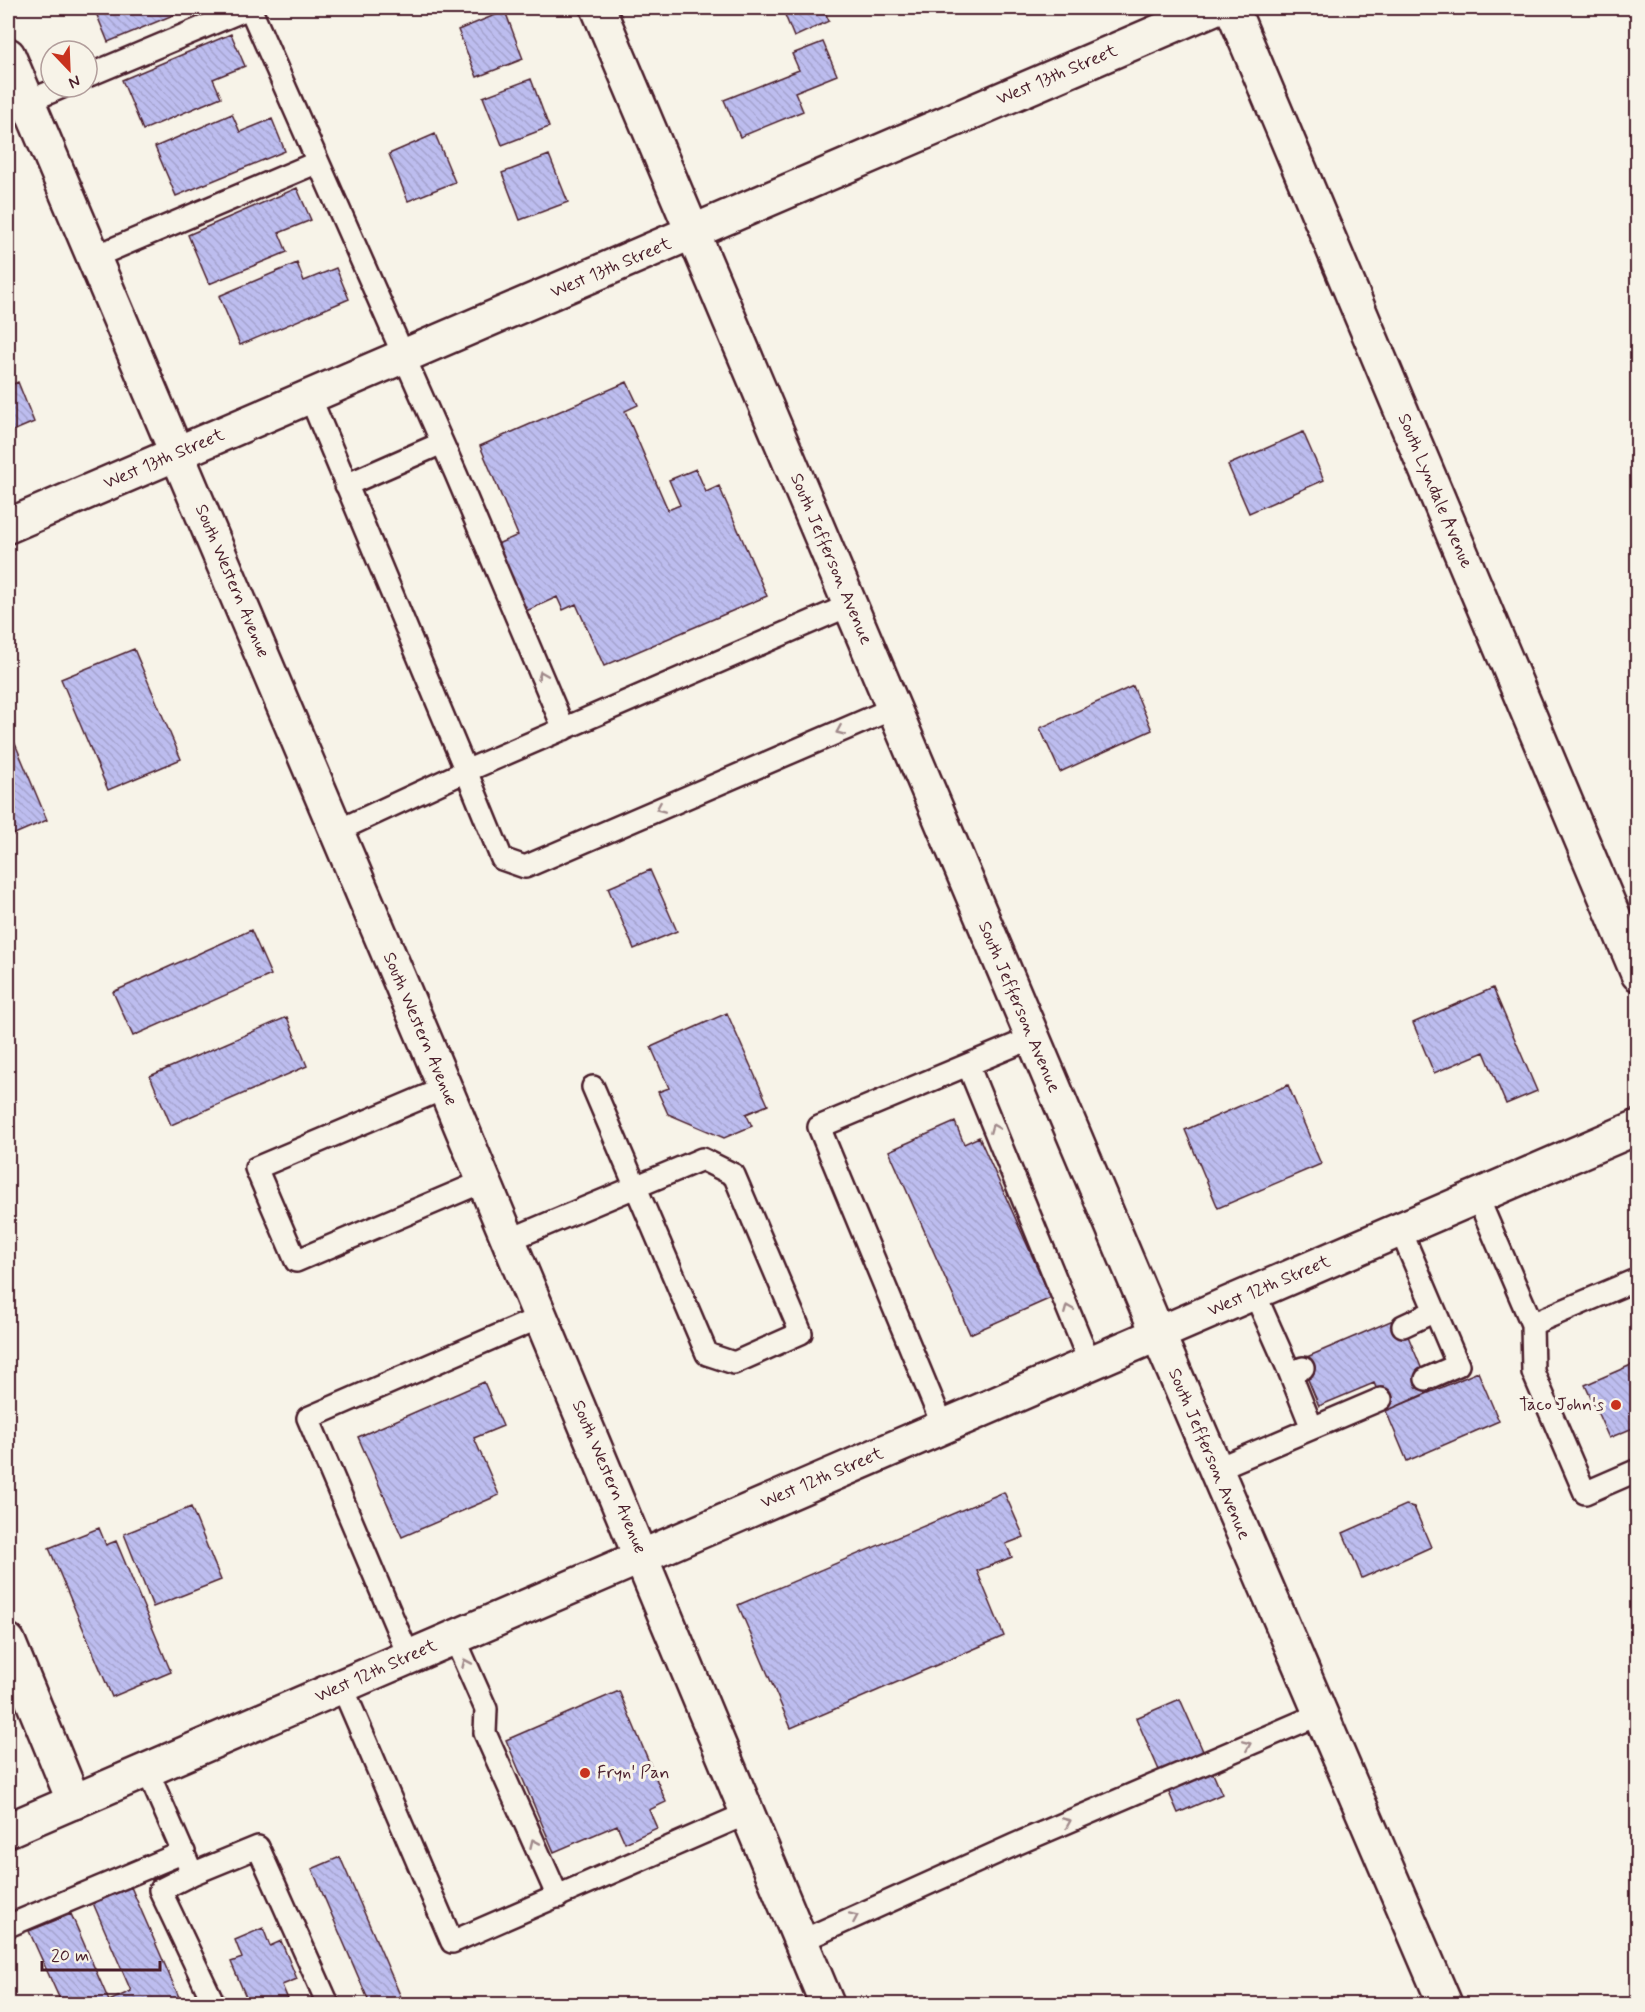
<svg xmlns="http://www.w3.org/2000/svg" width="1645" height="2012" viewBox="0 0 1645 2012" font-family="Mynerve,sans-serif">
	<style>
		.building { fill: url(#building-back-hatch); stroke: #4a1f2b; stroke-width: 1.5 }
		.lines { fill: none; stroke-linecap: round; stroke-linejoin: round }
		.service-casing { stroke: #4a1f2b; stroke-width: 26 }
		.minor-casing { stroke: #4a1f2b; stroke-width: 38 }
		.tertiary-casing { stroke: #4a1f2b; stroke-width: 38 }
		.primary-casing { stroke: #4a1f2b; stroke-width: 38 }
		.service { stroke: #f7f3e8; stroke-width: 21 }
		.minor { stroke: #f7f3e8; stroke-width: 33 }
		.tertiary { stroke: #f7f3e8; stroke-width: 33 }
		.primary { stroke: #f7f3e8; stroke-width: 33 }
		.oneway { stroke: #a0898a }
		.poi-dot { fill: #c8321e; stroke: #f7f3e8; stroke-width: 2 }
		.labels { text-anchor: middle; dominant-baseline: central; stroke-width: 6; stroke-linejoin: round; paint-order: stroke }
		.street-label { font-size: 18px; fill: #4a1f2b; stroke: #f7f3e8 }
		.poi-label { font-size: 18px; fill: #4a1f2b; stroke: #f7f3e8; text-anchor: end }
	</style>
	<defs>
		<pattern id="building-back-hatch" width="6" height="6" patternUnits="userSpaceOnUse" patternTransform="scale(1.5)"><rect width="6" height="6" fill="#bdbdef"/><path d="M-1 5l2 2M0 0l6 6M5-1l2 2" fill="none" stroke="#a4a2cd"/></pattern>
	</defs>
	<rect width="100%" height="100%" fill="#f7f3e8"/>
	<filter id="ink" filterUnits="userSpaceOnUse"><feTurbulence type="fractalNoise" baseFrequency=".0167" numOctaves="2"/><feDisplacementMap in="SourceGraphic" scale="12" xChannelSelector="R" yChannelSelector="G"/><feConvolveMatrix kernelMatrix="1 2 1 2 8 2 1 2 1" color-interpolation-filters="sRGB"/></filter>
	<g filter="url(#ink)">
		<path class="building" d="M94,8h96l-82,34z
			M802,8h21l6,13 -35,16 -9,-22z
			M505,11l18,48 -46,18 -19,-47z
			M231,34l14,32 -32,13 8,18 -78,33 -21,-50z
			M823,42l14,33 -42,17 8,19 -63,26 -16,-37 75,-30 -7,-16z
			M531,79l18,48 -47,18 -19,-48z
			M232,114l8,18 32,-13 13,32 -109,45 -21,-49z
			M435,134l20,48 -47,19 -19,-47z
			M549,155l19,47 -48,18 -18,-47z
			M297,188l14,32 -32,13 8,19 -78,32 -21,-49z
			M297,263l7,18 32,-13 13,31 -109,46 -21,-49z
			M18,382l16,40 -26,11v-47z
			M627,382l11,23 -13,6 43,99 12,-5 -11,-25 27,-11 10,23 13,-6 48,110 -163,70 -28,-62 -13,6 -6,-13 -35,16 -29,-67 25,-11 -38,-89z
			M1303,432l21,48 -75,33 -21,-48z
			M134,649l47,110 -73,31 -47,-111z
			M1133,686l19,44 -92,42 -20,-44z
			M8,727l39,93 -37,16 -2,-5z
			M650,870l27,61 -43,18 -26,-61z
			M251,930l20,45 -138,61 -20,-44z
			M1493,988l44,103 -31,13 -22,-52 -50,21 -21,-50z
			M727,1013l41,92 -22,9 6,12 -28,12 -56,-24 -10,-22 11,-4 -18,-41z
			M287,1017l20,49 -136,59 -21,-49z
			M1288,1085l33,79 -103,44 -33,-78z
			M955,1122l9,22 15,-7 72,161 -81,36 -81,-183z
			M1400,1317l31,74 -45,20 -12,-28 -55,23 -19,-46z
			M1638,1362v64l-29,12 -24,-53z
			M1478,1372l21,49 -92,40 -21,-50z
			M484,1382l19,44 -29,12 25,57 -97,42 -44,-100z
			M1004,1492l20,45 -18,7 6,13 -35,14 27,65 -213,92 -53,-123z
			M1406,1505l8,2 17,40 -69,31 -19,-45z
			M191,1507l30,73 -68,27 -29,-73z
			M99,1528l7,17 10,-4 55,131 -59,25 -63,-149z
			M619,1691l47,111 -17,8 8,18 -32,15 -8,-18 -63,27 -48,-112z
			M1180,1699l42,95 -44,19 -42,-95z
			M340,1857l64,147h-34l-58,-135z
			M131,1887l51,117h-120l-33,-73 42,-17 38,87 22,-10 -38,-88z
			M263,1928l7,18 11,-5 16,38 -15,6 8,19h-41l-18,-42 11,-4 -7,-18z"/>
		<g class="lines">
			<g class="service-casing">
				<path id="service" d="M250,8l206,466 108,255
					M87,76l162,-68
					M27,102l35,-15
					M94,257l224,-95
					M310,397l156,374 -129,60
					M346,485l96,-42
					M850,605l-384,166 36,88 23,8 369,-159
					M968,1065l122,298
					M445,1088l-189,80 40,93 188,-80
					M1477,1196l55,128 106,-45
					M1400,1229l58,136 -32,14
					M509,1240l193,-81 32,16 67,158 -67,30 -27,-9 -114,-267
					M1254,1292l36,81
					M1532,1324l1,48 52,121 53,-23
					M1403,1326l32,-15
					M1303,1368l-13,5 22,55
					M943,1426l-124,-299 213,-89
					M1216,1469l165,-70
					M454,1637l32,72 -1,24 73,164
					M409,1657l-101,-239 233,-101
					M342,1686l110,256 296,-129
					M147,1770l42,96
					M8,1926l176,-74
					M801,1941l213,-96 306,-131
					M214,2004l-54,-114 32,-16 66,-27 70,157"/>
			</g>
			<g class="minor-casing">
				<path id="minor" d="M598,8l560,1326 287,670
					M1232,8l406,966
					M8,526l1206,-518
					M8,1641l66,161"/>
			</g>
			<g class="tertiary-casing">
				<path id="tertiary" d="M8,55c276,648 550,1298 819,1949"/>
			</g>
			<g class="primary-casing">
				<path id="primary" d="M8,1830l1630,-703"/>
			</g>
			<use href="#service" class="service"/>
			<use href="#minor" class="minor"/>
			<use href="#tertiary" class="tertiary"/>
			<use href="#primary" class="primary"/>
		</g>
		<defs><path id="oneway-chevron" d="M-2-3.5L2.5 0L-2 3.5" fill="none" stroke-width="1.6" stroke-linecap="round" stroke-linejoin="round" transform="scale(1.5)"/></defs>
		<g class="oneway">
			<use href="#oneway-chevron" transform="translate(542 675) rotate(-113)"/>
			<use href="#oneway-chevron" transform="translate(840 731) rotate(157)"/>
			<use href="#oneway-chevron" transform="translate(660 808) rotate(157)"/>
			<use href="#oneway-chevron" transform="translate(994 1128) rotate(-112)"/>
			<use href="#oneway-chevron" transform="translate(1068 1309) rotate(-112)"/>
			<use href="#oneway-chevron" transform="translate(466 1663) rotate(-114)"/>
			<use href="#oneway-chevron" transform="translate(1247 1745) rotate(-23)"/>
			<use href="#oneway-chevron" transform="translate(1067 1822) rotate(-23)"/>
			<use href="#oneway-chevron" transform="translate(534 1843) rotate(-114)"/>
			<use href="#oneway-chevron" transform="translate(854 1917) rotate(-24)"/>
		</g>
	</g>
	<g class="poi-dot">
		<circle cx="1616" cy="1405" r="6"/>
		<circle cx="585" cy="1773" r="6"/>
	</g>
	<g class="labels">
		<g class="street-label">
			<text transform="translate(1057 75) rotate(-23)">West 13th Street</text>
			<text transform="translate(611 268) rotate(-23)">West 13th Street</text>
			<text transform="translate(164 459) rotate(-23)">West 13th Street</text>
			<text transform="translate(1435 491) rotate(67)">South Lyndale Avenue</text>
			<text transform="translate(831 559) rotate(67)">South Jefferson Avenue</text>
			<text transform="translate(232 581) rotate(67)">South Western Avenue</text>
			<text transform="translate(1019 1007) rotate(67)">South Jefferson Avenue</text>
			<text transform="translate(420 1029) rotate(67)">South Western Avenue</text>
			<text transform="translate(1269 1286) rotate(-23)">West 12th Street</text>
			<text transform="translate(1209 1454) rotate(67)">South Jefferson Avenue</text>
			<text transform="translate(609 1477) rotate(67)">South Western Avenue</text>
			<text transform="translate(822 1478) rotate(-23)">West 12th Street</text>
			<text transform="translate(376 1671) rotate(-24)">West 12th Street</text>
		</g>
		<g class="poi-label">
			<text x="1604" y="1405">Taco John's</text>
			<text x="597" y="1773" text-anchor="start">Fryn' Pan</text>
		</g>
	</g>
	<rect width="1645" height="2012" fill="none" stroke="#f7f3e8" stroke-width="30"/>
	<rect x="15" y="15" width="1615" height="1982" fill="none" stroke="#4a1f2b" stroke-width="2" filter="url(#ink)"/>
	<g transform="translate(69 69) rotate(157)"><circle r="28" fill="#f7f3e8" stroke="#b29e9c" stroke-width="1.5"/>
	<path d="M0-4.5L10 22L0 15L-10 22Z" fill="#c8321e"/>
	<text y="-9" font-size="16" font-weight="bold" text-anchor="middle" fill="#4a1f2b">N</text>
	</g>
	<path d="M42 1961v9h118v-9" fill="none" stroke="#4a1f2b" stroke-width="3"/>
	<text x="51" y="1961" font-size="18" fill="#4a1f2b" stroke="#f7f3e8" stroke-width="4.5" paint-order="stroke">20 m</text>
</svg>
